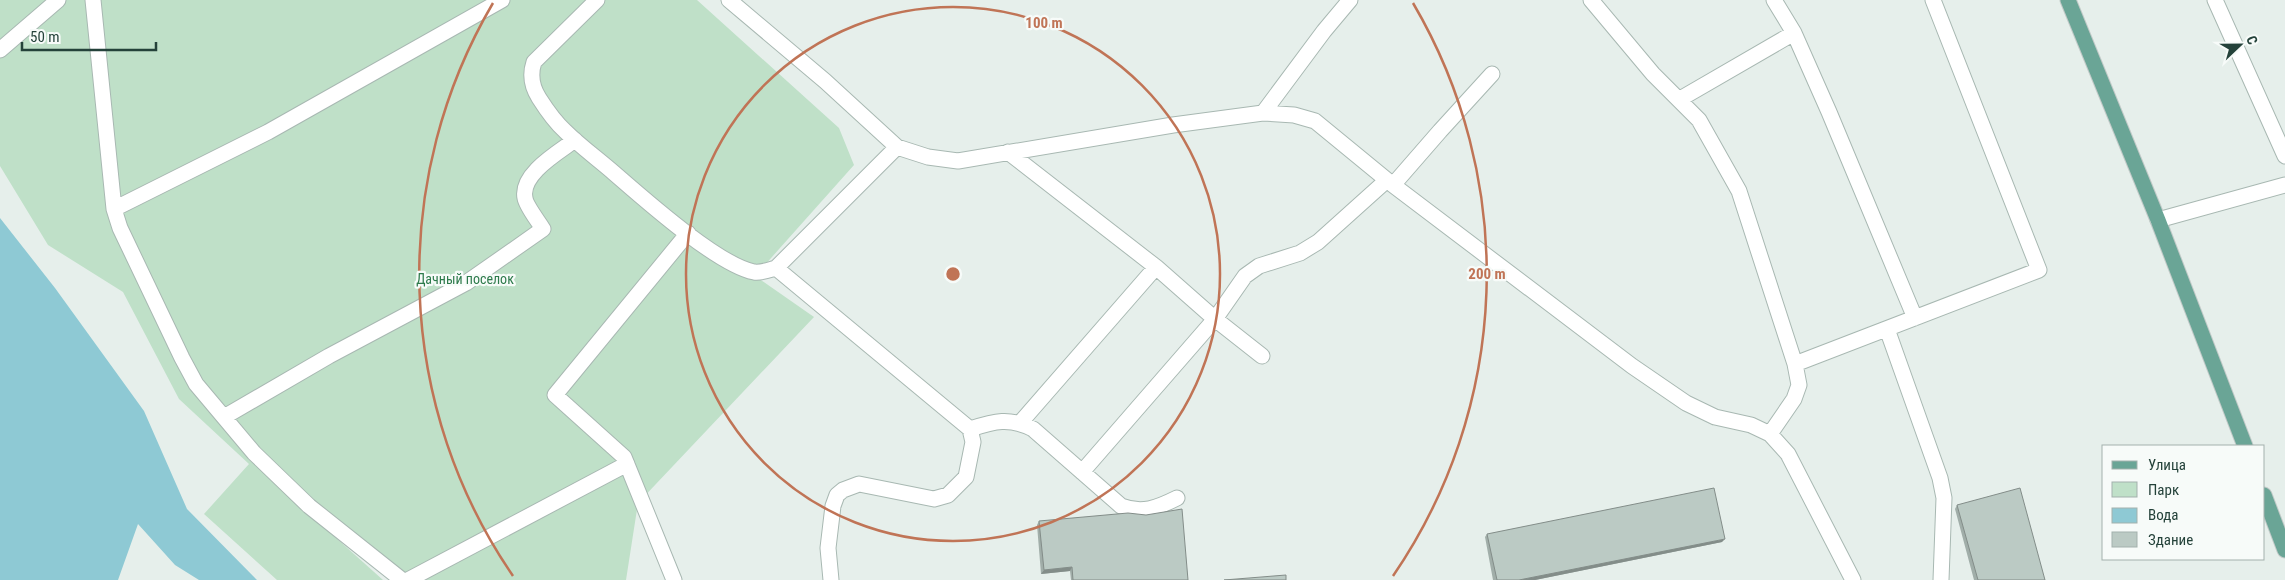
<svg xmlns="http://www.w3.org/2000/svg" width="2285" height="580" viewBox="0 0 2285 580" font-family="'Roboto Condensed',sans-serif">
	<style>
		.green { fill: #bfe0c8 }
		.water { fill: #8ec9d4 }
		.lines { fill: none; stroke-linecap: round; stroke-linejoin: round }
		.minor-casing { stroke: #a8b8b2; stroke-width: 17 }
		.major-casing { stroke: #c2cac8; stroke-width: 17 }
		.minor { stroke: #fff; stroke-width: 15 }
		.major { stroke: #6aa596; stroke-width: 15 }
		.wall { fill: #a1aea9 }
		.shaded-wall { fill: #838d89 }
		.building { fill: #bbcac4; stroke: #838d89 }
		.ring { fill: none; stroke: #c07456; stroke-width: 2.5 }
		.labels { text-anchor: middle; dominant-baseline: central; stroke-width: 4.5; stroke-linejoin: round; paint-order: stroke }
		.park-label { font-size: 14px; fill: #2d7a4b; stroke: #f7fbf9 }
		.centre { fill: #c07456; stroke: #f7fbf9; stroke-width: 2.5 }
		.ring-label { font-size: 15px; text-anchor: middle; font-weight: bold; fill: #c07456; stroke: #f7fbf9; stroke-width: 4.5; stroke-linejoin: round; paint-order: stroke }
	</style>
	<rect width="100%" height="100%" fill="#e6efeb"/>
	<path class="green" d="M0,0h697l142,128 15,37 -99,111 59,41 -176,186 -12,77h-235l-75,-60 67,60h-106l-73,-66 45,-50 -70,-65 -56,-107 -75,-47 -48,-79z"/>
	<path class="water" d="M0,218l55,70 89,123 43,98 70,71h-58l-24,-15 -37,-41 -20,56h-118z"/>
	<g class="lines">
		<g class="minor-casing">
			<path id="minor" d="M93,0l21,209 6,19 62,130 14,26 58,69 55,53 93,74
				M597,0l-63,62c-4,12 -2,25 5,36 7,11 16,24 26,33 15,15 33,28 49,42 30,26 104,92 140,99 8,1 15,-2 22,-4
				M729,0l96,81 72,66 31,10 30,4 215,-36 90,-12 31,2 21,6 78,64 239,181 54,37 29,14 36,8 19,9 18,20 65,126
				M1591,0l62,74 46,46 40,71 56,173 4,21 -5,14 -24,35
				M1774,0l20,33 35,79 86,206
				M2215,0l70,156
				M0,50l58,-50
				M1680,99l114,-66
				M1263,113l61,-82 26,-31
				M1008,152l148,115 59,52 47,37
				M1393,185l47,-54 52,-57
				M114,209l154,-77 234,-132
				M2158,220l127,-35
				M1887,329l53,149 4,20 -3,82
				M1795,364l244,-94 -106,-270
				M224,417l105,-61 137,-73 77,-54c-4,-7 -17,-23 -18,-31 -5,-24 34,-46 50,-58
				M1020,423l136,-156
				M970,429c25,-8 39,-12 63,0l88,77c21,8 36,2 56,-8
				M1082,472l133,-153 30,-43 14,-10 41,-13 18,-11 69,-62
				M408,580l219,-116
				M674,580l-50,-123 -69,-62 133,-162
				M831,580l-3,-32 5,-42 4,-11 6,-5 16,-6 75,15 14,-4 18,-18 7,-35 -3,-13 -194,-161 121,-121"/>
		</g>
		<g class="major-casing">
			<path id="major" d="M2068,0l90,220 87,226
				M2264,495l21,55"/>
		</g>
		<use href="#minor" class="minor"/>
		<use href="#major" class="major"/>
	</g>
	<path class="wall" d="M1957,505l88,75h-71l-19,-71z
		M1039,521l149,59h-117l-1,-9 -29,3 -4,-49z
		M1487,534l235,8 -187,38h-42l-8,-43z"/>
	<path class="shaded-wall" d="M1725,539l-3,3 -187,38h-16z
		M1072,567l-2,4 -29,3 3,-4z"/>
	<path class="building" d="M1714,488l11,51 -206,41h-22l-10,-46z
		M2020,488l25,92h-67l-21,-75z
		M1182,509l6,71h-115l-1,-13 -28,3 -5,-49 89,-8 18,2z
		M1286,575v5h-62z"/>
	<g class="ring">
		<circle cx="953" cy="274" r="267"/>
		<path d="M513 576A534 534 0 0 1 493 3M1413 3A534 534 0 0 1 1393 576"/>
	</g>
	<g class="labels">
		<g class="park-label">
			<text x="465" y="279">Дачный поселок</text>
		</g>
	</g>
	<circle cx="953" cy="274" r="8" class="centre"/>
	<g class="ring-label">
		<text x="1044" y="28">100 m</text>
		<text x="1487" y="279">200 m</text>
	</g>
	<rect x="2102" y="445" width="162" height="115" fill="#f7fbf9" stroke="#a3b1ad"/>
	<rect x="2112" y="461" width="25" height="8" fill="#6aa596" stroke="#a3b1ad"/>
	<text x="2148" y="470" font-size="15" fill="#24423a">Улица</text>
	<rect x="2112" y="482" width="25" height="15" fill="#bfe0c8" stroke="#a3b1ad"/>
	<text x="2148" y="495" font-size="15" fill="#24423a">Парк</text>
	<rect x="2112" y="508" width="25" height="15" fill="#8ec9d4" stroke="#a3b1ad"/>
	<text x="2148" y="520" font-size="15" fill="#24423a">Вода</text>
	<rect x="2112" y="532" width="25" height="15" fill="#bbcac4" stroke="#a3b1ad"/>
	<text x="2148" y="545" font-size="15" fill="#24423a">Здание</text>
	<g transform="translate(2240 45) rotate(68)" stroke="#f7fbf9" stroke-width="4" paint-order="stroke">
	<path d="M0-4L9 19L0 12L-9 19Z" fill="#24423a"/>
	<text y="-8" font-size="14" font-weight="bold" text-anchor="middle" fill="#24423a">С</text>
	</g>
	<path d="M22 42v8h134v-8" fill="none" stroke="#24423a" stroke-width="2.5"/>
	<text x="30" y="42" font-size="15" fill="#24423a" stroke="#f7fbf9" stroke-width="4" paint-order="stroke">50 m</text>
</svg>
